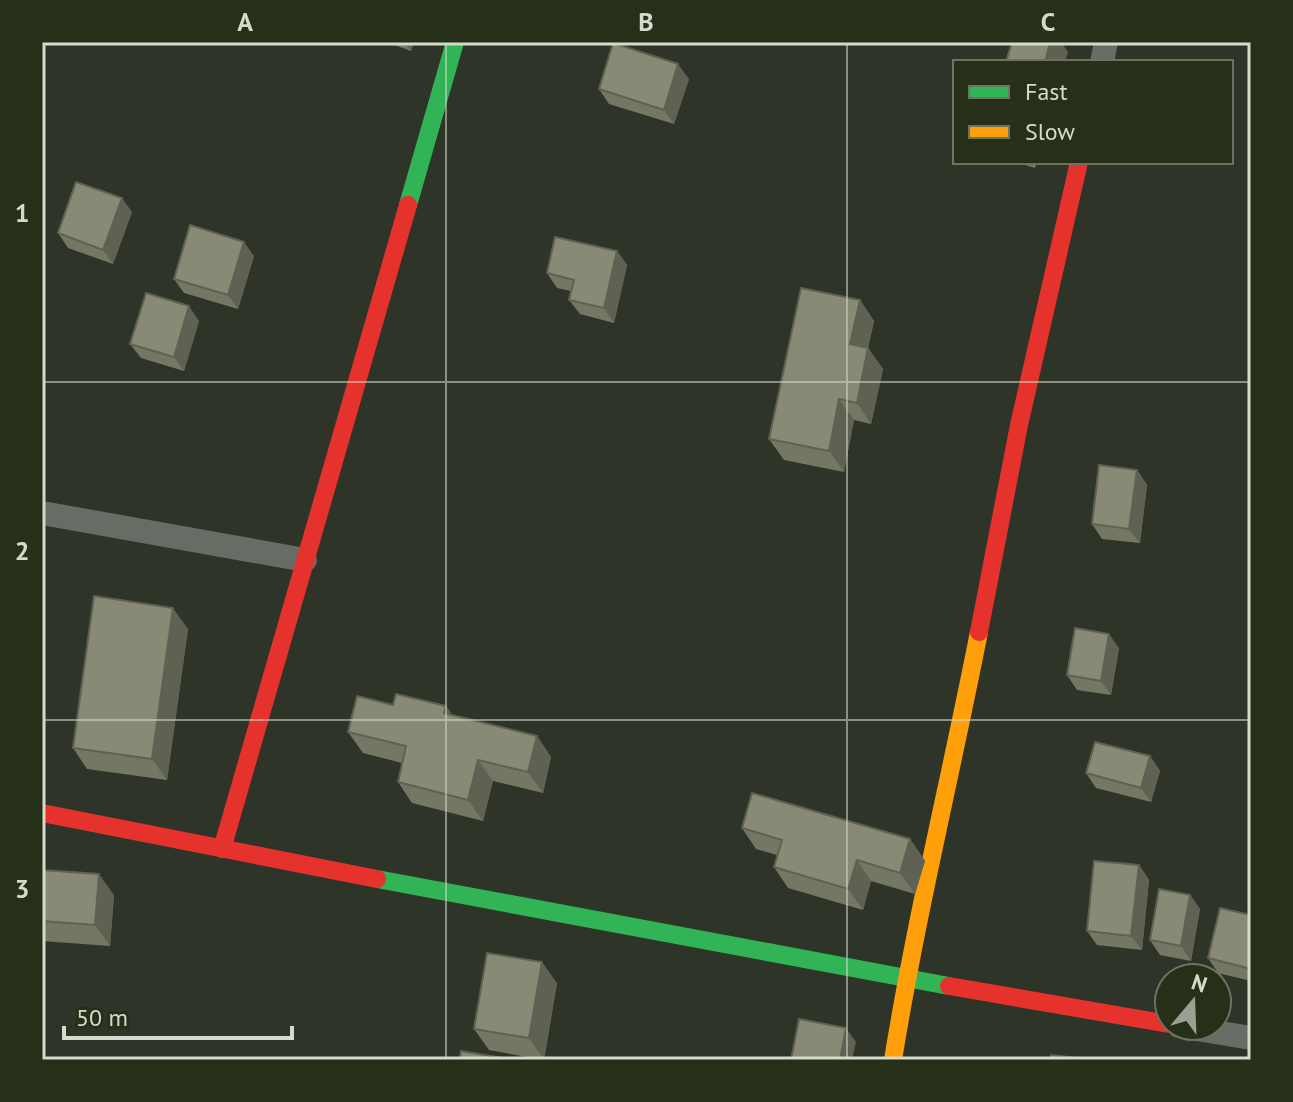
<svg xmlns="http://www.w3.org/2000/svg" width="1293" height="1102" viewBox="0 0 1293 1102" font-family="'PT Sans',sans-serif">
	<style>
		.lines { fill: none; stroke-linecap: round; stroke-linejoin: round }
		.street { stroke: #656d64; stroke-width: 24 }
		.fast { stroke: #30b455; stroke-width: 18 }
		.slow { stroke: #ff9f0a; stroke-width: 18 }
		.jam { stroke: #e5322d; stroke-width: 18 }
		.wall { fill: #757765 }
		.shaded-wall { fill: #5f6152 }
		.building { fill: #888a75; stroke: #5f6152; stroke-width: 2 }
		.grid { fill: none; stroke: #d4dacc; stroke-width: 2; stroke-opacity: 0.55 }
		.neatline { fill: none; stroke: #d4dacc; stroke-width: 3 }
		.grid-label { font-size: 26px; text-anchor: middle; font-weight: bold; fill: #d4dacc }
	</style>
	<rect width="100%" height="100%" fill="#2f3428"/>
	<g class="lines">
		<path class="street" d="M1102,62l4,-20
			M42,513l263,47
			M1179,1026l72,12"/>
		<path class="fast" d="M408,205l47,-163
			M377,879l572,107"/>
		<path class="slow" d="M893,1060c23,-143 58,-285 86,-428"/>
		<path class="jam" d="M979,632l40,-207 60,-263
			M42,813l335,66
			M222,849l186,-644
			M949,986l220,38"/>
	</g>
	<path class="wall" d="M386,42h28l-3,9z
		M689,79l-15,45 -65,-20 -10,-15z
		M1015,162h22l-2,6z
		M132,212l-19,52 -45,-16 -10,-15z
		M617,251l10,14 -13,58 -34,-9 -11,-14 2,-9 -14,-3 -10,-15z
		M254,256l-16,53 -54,-16 -10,-14z
		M860,300l14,21 -6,27 15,21 -12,55 -17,-4 -10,52 -60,-12 -15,-21z
		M199,321l-15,50 -43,-13 -11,-14z
		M1137,470l10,15 -7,58 -38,-4 -10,-15z
		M188,629l-21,151 -80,-11 -14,-21z
		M1119,648l-8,47 -34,-5 -10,-15z
		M393,705l53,1 6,9 85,21 14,21 -8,36 -50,-12 -10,40 -71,-18 -14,-21 4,-19 -39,-10 -15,-21z
		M1150,756l10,15 -9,31 -55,-14 -10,-15z
		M742,828l168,11 15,22 -10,33 -44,-13 -8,29 -75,-22 -14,-21 3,-12 -21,-6z
		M1139,865l10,15 -7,70 -45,-5 -10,-14z
		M42,870l72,25 -4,51 -68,-5z
		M1190,895l10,14 -9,52 -31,-6 -10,-15z
		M1251,915v66l-33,-8 -10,-15z
		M557,983l-13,77 -55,-10 -15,-21z"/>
	<path class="shaded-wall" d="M405,42h9l-3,9z
		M1050,42h11l7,10 -3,10h-20z
		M678,64l11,15 -15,45 -10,-14z
		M122,198l10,14 -19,52 -10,-14z
		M244,242l10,14 -16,53 -10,-14z
		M617,251l10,14 -13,58 -10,-15z
		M860,300l14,21 -6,27 15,21 -12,55 -14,-21 -7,-59z
		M189,306l10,15 -15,50 -10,-14z
		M839,399l15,21 -10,52 -15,-21z
		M1137,470l10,15 -7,58 -11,-14z
		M173,608l15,21 -21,151 -15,-21z
		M1109,634l10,14 -8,47 -10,-14z
		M446,706l15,21 -17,-14z
		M537,736l14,21 -8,36 -15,-21z
		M1150,756l10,15 -9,31 -10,-14z
		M478,760l15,21 -10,40 -15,-21z
		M910,839l15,22 -10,33 -15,-21z
		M857,860l14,21 -8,29 -15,-21z
		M1139,865l10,15 -7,70 -11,-14z
		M99,874l15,21 -4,51 -15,-21z
		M1190,895l10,14 -9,52 -10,-15z
		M542,962l15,21 -13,77 -15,-22z
		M846,1028l10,14 -4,18h-12z"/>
	<path class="building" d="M1012,42h38l-5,20h-39z
		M613,43l65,21 -14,46 -65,-21z
		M76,182l46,16 -19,52 -45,-17z
		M190,225l54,17 -16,53 -54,-16z
		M555,237l62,14 -13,57 -35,-8 5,-20 -27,-7z
		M801,288l59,12 -10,44 18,4 -11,55 -18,-4 -10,52 -60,-12z
		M146,293l43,13 -15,51 -44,-13z
		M1099,465l38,5 -8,59 -37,-5z
		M94,596l79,12 -21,151 -79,-11z
		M1075,628l34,6 -8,47 -34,-6z
		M396,694l50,12 -2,7 93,23 -9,36 -50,-12 -10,40 -70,-18 8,-36 -58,-14 9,-36 36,9z
		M1095,742l55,14 -9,32 -55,-15z
		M752,793l158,46 -10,34 -43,-13 -9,29 -74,-22 8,-27 -40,-12z
		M1094,861l45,4 -8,71 -44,-5z
		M42,870l57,4 -4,51 -53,-4z
		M1159,889l31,6 -9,51 -31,-6z
		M1220,908l31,7v54l-43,-11z
		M487,953l55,9 -13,76 -55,-9z
		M799,1019l47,9 -6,32h-49z
		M461,1051l54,9h-55z
		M1051,1055l43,5h-44z"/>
	<path class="grid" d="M446,42v1018M847,42v1018M42,382h1209M42,720h1209"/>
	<rect width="1293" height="1102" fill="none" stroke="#262f18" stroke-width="88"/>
	<rect x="953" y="60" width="280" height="104" fill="#262f18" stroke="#6c7360" stroke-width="2"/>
	<rect x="969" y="86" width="40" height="12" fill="#30b455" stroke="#6c7360" stroke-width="2"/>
	<text x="1025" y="100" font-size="24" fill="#d4dacc">Fast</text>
	<rect x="969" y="126" width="40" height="12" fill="#ff9f0a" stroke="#6c7360" stroke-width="2"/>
	<text x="1025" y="140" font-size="24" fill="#d4dacc">Slow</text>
	<g transform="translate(1193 1002) rotate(19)"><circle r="38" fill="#262f18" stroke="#6c7360" stroke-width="2"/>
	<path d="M0-6L14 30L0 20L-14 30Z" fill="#9aa093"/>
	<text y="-12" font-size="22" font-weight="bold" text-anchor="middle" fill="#d4dacc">N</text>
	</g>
	<path d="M64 1026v12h228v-12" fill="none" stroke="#d4dacc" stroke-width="4"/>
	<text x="76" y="1026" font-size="24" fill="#d4dacc" stroke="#262f18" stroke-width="6" paint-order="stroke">50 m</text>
	<rect x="44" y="44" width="1205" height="1014" class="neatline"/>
	<g class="grid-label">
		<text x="245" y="31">A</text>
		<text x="646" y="31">B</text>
		<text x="1048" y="31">C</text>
		<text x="22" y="222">1</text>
		<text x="22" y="560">2</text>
		<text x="22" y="898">3</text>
	</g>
</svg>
